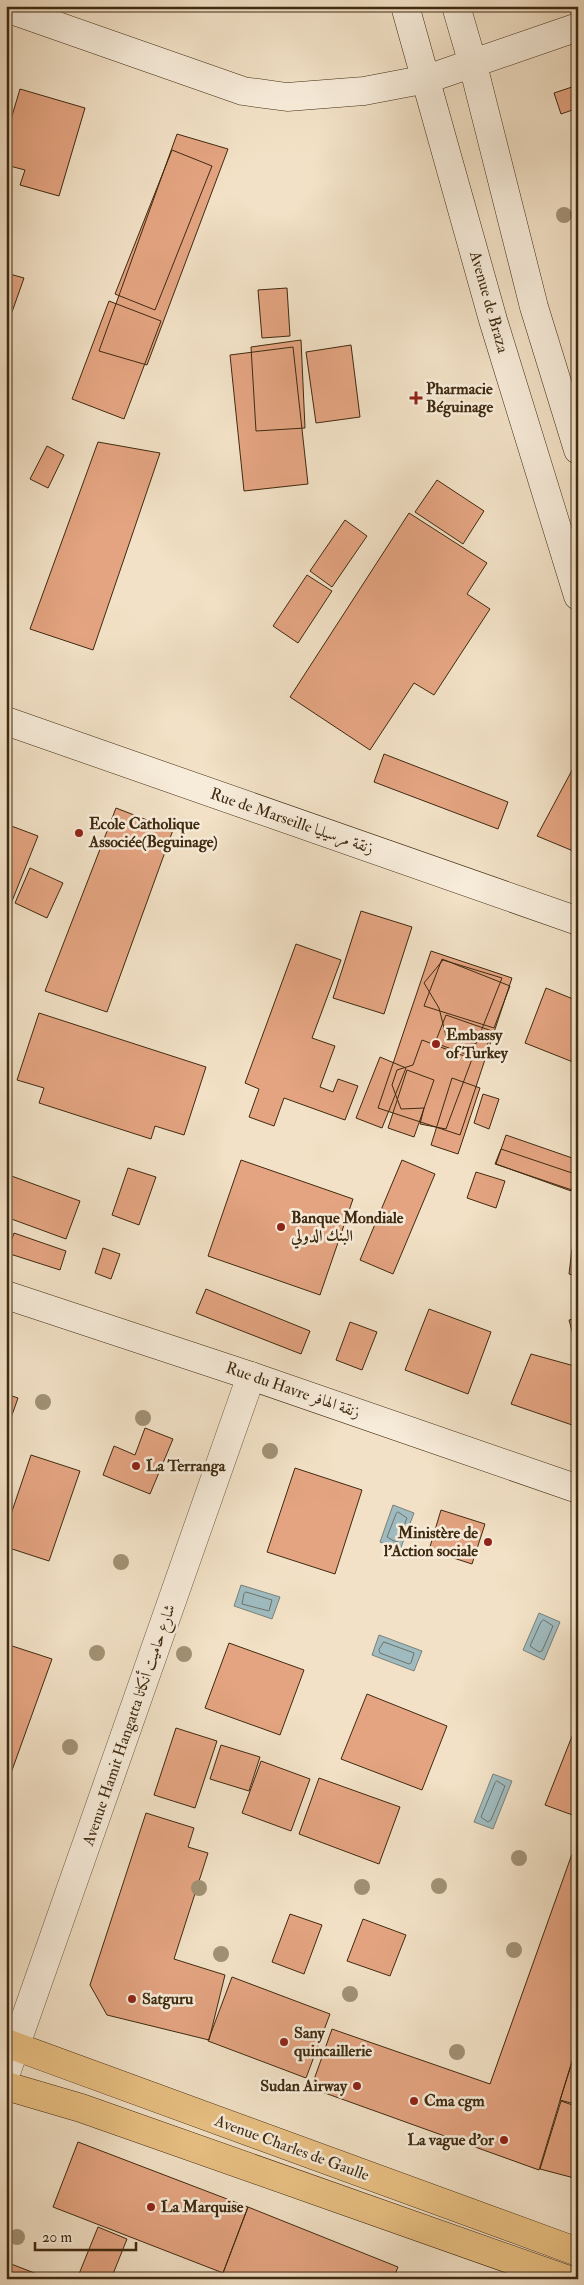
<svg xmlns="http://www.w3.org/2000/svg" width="584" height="2285" viewBox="0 0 584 2285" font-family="'IM FELL Double Pica',Amiri,serif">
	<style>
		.water { fill: #9fbbbf; stroke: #798179 }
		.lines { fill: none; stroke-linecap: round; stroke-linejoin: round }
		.shore { stroke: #6f7268; stroke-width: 1 }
		.building { fill: #e4a481; stroke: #3f2a10 }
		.street-casing { stroke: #6c583e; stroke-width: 29 }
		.secondary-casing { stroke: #3f2a10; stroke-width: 29 }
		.primary-casing { stroke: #3f2a10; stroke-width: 29 }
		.street { stroke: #f7ecda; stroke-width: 28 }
		.secondary { stroke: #f7ecda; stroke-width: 28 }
		.primary { stroke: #e9c083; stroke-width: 28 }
		.tree { fill: #a19174 }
		.poi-dot { fill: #8f2418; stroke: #f7ecda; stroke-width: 2 }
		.labels { text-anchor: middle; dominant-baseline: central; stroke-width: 5; stroke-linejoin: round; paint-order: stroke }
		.street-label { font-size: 16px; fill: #3f2a10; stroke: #f7ecda }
		.poi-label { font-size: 16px; font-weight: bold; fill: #3f2a10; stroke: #f7ecda; text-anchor: start }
	</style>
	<rect width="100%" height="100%" fill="#f2e1c6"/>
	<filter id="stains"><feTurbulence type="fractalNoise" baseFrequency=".004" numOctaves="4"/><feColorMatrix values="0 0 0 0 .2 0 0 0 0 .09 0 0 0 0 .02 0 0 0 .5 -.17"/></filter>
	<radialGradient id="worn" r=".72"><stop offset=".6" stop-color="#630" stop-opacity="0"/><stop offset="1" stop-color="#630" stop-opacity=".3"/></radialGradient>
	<path class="water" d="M393,1505l21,8 -14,37 -20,-8z
		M241,1585l39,12 -8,22 -38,-13z
		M539,1613l21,9 -16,38 -21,-10z
		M379,1635l43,16 -8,20 -42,-16z
		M493,1774l19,7 -19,48 -19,-7z"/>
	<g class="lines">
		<path class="shore" d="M398,1512l9,6 -9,23 -2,1 -9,-5 9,-23z
			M246,1592l26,8 -3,11 -27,-7 2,-10z
			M544,1620l9,6 -11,25 -3,1 -9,-6 11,-24z
			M384,1642l30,11 -3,10 -2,1 -29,-11 -1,-3z
			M497,1781l8,5 -14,34 -3,2 -7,-5 14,-34z"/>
	</g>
	<path class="building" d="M578,85v23l-17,6 -7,-21z
		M20,89l65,19 -26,88 -39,-11 5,-15 -19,-5v-29z
		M177,134l51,15 -81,216 -48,-14z
		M172,150l40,16 -57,144 -40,-16z
		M6,273l18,5 -18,51z
		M287,288l3,48 -28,2 -4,-48z
		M109,301l52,20 -37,98 -52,-20z
		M301,340l4,88 -49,3 -5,-84z
		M351,345l9,72 -44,6 -10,-71z
		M293,347l15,137 -64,7 -14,-136z
		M98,442l62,11 -67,197 -63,-21z
		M47,446l17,9 -16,33 -18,-9z
		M437,480l47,31 -21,33 -48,-32z
		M409,513l78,50 -20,31 23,15 -56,86 -20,-12 -44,67 -80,-53z
		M345,520l22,16 -35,51 -22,-16z
		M307,575l25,16 -34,52 -25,-17z
		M384,754l124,48 -10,27 -124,-47z
		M578,759v94l-41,-17z
		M116,808l57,22 -66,182 -62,-21z
		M6,824l32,12 -32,80z
		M30,868l33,15 -16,35 -32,-15z
		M361,911l51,16 -28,87 -51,-16z
		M296,944l45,16 -29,78 23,8 -15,41 13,5 5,-13 20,7 -13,34 -61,-22 -10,28 -25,-9 10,-28 -14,-6z
		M431,951l81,27 -52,157 -82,-27z
		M442,959l68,27 -16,42 -70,-22z
		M443,960l59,18 -26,66 -30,-8 -7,-28 -15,-25z
		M546,988l32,13v63l-53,-21z
		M39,1013l167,54 -22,68 -29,-9 -4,13 -112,-36 5,-15 -27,-8z
		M446,1015l46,16 -10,29 -47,-17z
		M422,1040l50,19 -26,70 -26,-5 4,-16 -23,1 -9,-24 5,-15 16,-5z
		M380,1057l26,11 -24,60 -26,-10z
		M407,1070l27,10 -20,57 -26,-9z
		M452,1078l28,10 -22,66 -27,-9z
		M483,1094l16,5 -10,30 -15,-6z
		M506,1135l72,25v12l-7,19 -75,-27z
		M501,1149l77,26 -6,15 -77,-26z
		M241,1160l112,39 -33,96 -112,-39z
		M402,1160l33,14 -42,100 -33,-14z
		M128,1168l28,9 -17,48 -27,-10z
		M476,1172l29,9 -9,27 -29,-10z
		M6,1174l74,27 -14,38 -60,-22z
		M14,1233l52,18 -6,19 -53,-17z
		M103,1248l17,6 -9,25 -16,-6z
		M572,1249l6,2v26l-9,-3z
		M206,1289l104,42 -9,23 -105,-41z
		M429,1309l62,23 -23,62 -63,-24z
		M578,1318v35l-9,-33z
		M350,1322l27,10 -15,38 -26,-10z
		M531,1354l47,13v60l-67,-23z
		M6,1394l12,4 -12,34z
		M145,1428l28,11 -23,55 -47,-19 11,-29 21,9z
		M31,1455l49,16 -31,90 -43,-14v-18z
		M295,1468l67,22 -27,84 -68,-22z
		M441,1510l44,14 -13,40 -43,-14z
		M229,1643l75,27 -24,65 -75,-27z
		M6,1644l46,15 -46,128z
		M367,1694l80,32 -25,64 -81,-31z
		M578,1721v96l-33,-12z
		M176,1728l41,13 -22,67 -41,-13z
		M221,1745l39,12 -11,34 -39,-12z
		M261,1761l49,18 -19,52 -49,-18z
		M319,1778l81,29 -21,57 -80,-30z
		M146,1813l48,15 -6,19 20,6 -34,106 51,16 -16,65 -102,-25 -17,-30z
		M572,1854l6,2v185l-39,129 -228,-82 21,-59 158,55z
		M290,1914l32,11 -18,49 -32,-12z
		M363,1919l43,16 -16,41 -43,-15z
		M232,1977l98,37 -24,64 -98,-37z
		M578,2044v61l-18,-5z
		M561,2101l17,6v72l-38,-10z
		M78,2142l170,65 -25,66 -170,-66z
		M248,2207l150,60 -5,12h-153l-17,-6z
		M98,2227l29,12 -16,40h-20l-12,-5z
		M6,2262l44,17h-44z"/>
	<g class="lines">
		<g class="street-casing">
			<path id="street" d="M6,2073l245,-697"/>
		</g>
		<g class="secondary-casing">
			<path id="secondary" d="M405,6l88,314 85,276
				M456,6l16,55 62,246 44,143
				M6,8l237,83 44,6 77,-6 63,-12 151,-52
				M6,721l572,200
				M6,1295l245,81 327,113"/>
		</g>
		<g class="primary-casing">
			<path id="primary" d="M6,2043l572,209
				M6,2086l75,22 485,171"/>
		</g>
		<use href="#street" class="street"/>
		<use href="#secondary" class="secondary"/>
		<use href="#primary" class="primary"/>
	</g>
	<g class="tree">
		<circle cx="564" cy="215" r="8"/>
		<circle cx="43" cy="1402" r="8"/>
		<circle cx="143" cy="1418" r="8"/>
		<circle cx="270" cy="1451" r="8"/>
		<circle cx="121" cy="1562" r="8"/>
		<circle cx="97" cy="1653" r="8"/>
		<circle cx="184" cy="1654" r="8"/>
		<circle cx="70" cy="1747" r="8"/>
		<circle cx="519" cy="1858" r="8"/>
		<circle cx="439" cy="1886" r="8"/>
		<circle cx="362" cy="1887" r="8"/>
		<circle cx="199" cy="1888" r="8"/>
		<circle cx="514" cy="1950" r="8"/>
		<circle cx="221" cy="1954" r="8"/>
		<circle cx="350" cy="1994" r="8"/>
		<circle cx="457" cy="2052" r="8"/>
		<circle cx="17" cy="2237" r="8"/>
	</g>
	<g class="poi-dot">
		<path d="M413.5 390.5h5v5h5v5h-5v5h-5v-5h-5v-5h5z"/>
		<circle cx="79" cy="833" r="5"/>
		<circle cx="436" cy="1044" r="5"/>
		<circle cx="281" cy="1227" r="5"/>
		<circle cx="136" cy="1466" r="5"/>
		<circle cx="488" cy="1542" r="5"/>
		<circle cx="132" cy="1999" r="5"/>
		<circle cx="284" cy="2042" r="5"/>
		<circle cx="357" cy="2086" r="5"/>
		<circle cx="414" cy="2101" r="5"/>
		<circle cx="504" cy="2140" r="5"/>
		<circle cx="151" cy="2207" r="5"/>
	</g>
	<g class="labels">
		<g class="street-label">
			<text transform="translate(489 302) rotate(74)">Avenue de Braza</text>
			<text transform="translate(292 821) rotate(19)">Rue de Marseille زنقة مرسيليا</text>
			<text transform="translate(293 1390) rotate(19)">Rue du Havre زنقة الهافر</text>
			<text transform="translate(129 1725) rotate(-71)">Avenue Hamit Hangatta شارع حاميت أنكاتا</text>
			<text transform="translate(292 2148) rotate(20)">Avenue Charles de Gaulle</text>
		</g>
		<g class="poi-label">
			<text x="426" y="389">Pharmacie<tspan x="426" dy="18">Béguinage</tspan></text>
			<text x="89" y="824">Ecole Catholique<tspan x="89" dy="18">Associée(Beguinage)</tspan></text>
			<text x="446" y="1035">Embassy<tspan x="446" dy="18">of Turkey</tspan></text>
			<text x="291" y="1218">Banque Mondiale<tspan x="291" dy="18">البنك الدولي</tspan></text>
			<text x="146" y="1466">La Terranga</text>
			<text x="478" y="1533" text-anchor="end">Ministère de<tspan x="478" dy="18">l'Action sociale</tspan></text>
			<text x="142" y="1999">Satguru</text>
			<text x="294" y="2033">Sany<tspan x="294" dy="18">quincaillerie</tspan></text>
			<text x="347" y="2086" text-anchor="end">Sudan Airway</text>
			<text x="424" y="2101">Cma cgm</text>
			<text x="494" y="2140" text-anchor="end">La vague d'or</text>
			<text x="161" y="2207">La Marquise</text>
		</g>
	</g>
	<rect width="584" height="2285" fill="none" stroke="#f2e1c6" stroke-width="25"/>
	<rect x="8" y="8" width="569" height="2270" fill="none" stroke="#3f2a10" stroke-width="2.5"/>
	<rect x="12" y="12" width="559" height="2260" fill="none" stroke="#3f2a10"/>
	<path d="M35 2242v8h101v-8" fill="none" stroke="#3f2a10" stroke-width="2.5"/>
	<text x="42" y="2242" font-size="15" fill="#3f2a10" stroke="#f7ecda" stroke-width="4" paint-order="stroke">20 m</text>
	<rect width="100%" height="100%" filter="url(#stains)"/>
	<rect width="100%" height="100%" fill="url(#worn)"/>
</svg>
